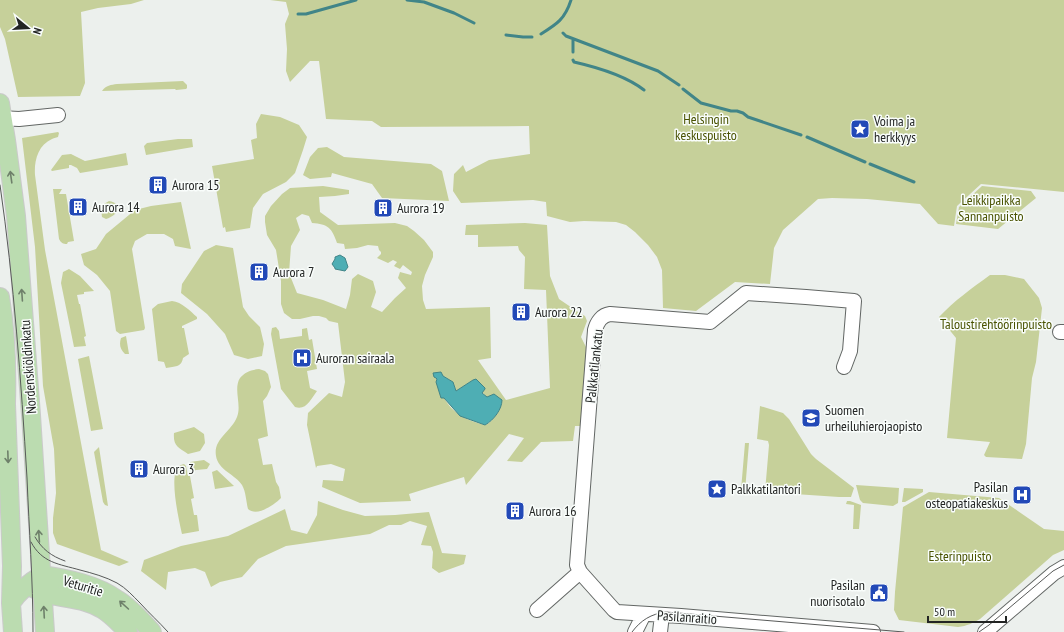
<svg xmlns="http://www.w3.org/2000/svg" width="1064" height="632" viewBox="0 0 1064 632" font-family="'PT Sans Narrow',sans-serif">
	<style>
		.green { fill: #c6d09a; fill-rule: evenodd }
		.water { fill: #4eaeb4; stroke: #418588 }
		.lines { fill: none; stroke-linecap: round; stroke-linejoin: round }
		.stream { stroke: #418588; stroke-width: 3 }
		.minor-casing { stroke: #626664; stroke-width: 16 }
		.major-casing { stroke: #cacaca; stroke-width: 20 }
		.minor { stroke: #fff; stroke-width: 14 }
		.major { stroke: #bbdcb0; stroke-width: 18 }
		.tram { stroke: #585a59; stroke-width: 1 }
		.oneway { stroke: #6e806a }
		.labels { text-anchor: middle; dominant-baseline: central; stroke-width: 3; stroke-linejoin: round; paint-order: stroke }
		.park-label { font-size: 14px; fill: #495200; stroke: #f9fdfb }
		.poi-label { font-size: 14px; fill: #222423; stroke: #f9fdfb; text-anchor: start }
		.street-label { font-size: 14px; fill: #222423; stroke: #f9fdfb }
	</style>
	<rect width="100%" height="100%" fill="#ecf0ed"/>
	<path class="green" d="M0,0h144l-13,4 -33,4 -17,4 4,71 -5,13 -62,1 -13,-58 -5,-12z
		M270,0h794v192l-83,-8 -24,22 -3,20 -16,-2 -18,-20 -53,-5 -35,-1 -14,1 -35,31 -9,18 -4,36 -35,-2 -39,29 -33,-3 -1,-38 -5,-13 -9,-12 -13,-13 -9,-7 -10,-3 -32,-1 -14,1 -23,-6 -1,-14 -13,-2 -72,3 -8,-12 1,-17 9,-9 3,7 23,-12 41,-6 -1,-28 -148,1 -9,-6 -46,-2 -7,-58h-9l-20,21 -4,-11 1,-22 -2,-25 4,-10 -3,-12z
		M183,81l4,4v3l-1,1 -10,1 -1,-1 -73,2c4,-6 9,-6 15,-7z
		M261,114l19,3 19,8 8,12 -4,13 -8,23 -9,9 -23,12 -10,14 -3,20 -24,4 -1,-5 -2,1 -11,-62 42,-7 -3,-19 6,-2 -1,-14z
		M58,132l1,1 -1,4c-2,1 -5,1 -6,2 -14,6 -18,22 -17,36l10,75 56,300 28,12 -10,4 -62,-22 -4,-11v-15l3,-25 -2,-44 -11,-63 -8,-139 -13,-109z
		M178,139h14l1,8 -47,8 -2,-9 3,-3z
		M327,147l17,10 87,7 11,7 7,30 -67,-3 -10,-14 -40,-11 -1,4 -21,2 -7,-4 7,-18 8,-9z
		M126,153l2,12 -48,8 -3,-5 -6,-3h-2v3l-17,3 -1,-1 11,-15 9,-1 14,7z
		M323,186l26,4v4l-14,2 -16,1 1,15 18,13 57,-2 12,3 7,5 10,9 9,12v5l-8,18 -3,11 1,14 3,9 64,-2 1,51 -13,2 28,40 44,-12 -4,-98 -22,-1 1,-32 -6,-7 -1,-4 -40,1v-12h-13l1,-10 59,-2 22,2 3,51 9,23 22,15 4,2 2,5 -6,16 5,10 -4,79h-7l-2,15 -32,1 -19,20 -15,-1 17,-23 -15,-4 -43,51 -2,-8 -55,17 2,7 -51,2 -38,-16 1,-7 20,1 2,-12 -14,-5 -14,2 -1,2 -9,-43 1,-12 21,-20 13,4 3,-15 -7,-59 -9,-2 -3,-3 -7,-2h-6l-13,3h-8l-8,-6 -3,-9v-23l-5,-31 -9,-15 -2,-13v-6l6,-10 11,-12 8,-6zM302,214l7,2 3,7c16,1 20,5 25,20l7,1 1,5 12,-1 11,-3 10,1 1,4 2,2v2l-4,4 11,5 5,-3 4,2 -3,4 6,3 3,-4 9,7 -1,3 -11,-3 -2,6 8,10 -11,10 -13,14 -11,-5 5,-15 -3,-11 -15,-7 -6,5 -2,16 -4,14 -23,-9 -26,-7 -8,-20 2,-27 9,-16 -4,-12zM443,376l10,6 3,9 17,-11c8,11 17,21 25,33l-9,10 -4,2c-17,-4 -32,-11 -41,-27 -4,-6 -5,-14 -8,-20z
		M982,186l49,5 5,7 -38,31 -42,-5 3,-17z
		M53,189h9l-3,5h7l8,47 -6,1 -1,2c-4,0 -6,-1 -8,-5z
		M109,201c17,3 8,15 -3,18l-4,-2c-1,-10 -2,-11 7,-16z
		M181,202l10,47 -16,-3 -2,-7 -9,-5h-17l-12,7 -3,8 13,79 -1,2 -24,4 -4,-3 -6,-40 -13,-16 -13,-10 -3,-11 15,-5 10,-15 29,-24 16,-4z
		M216,245l17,3 10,59 6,9 11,11 4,17 -2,12 -14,3 -14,-4 -9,-21 -18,-20 -26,-21 1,-9 22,-33z
		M69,269l11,7 14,15 -10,1v2l-7,1 2,9h1l6,32 -2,1 2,9 -12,1 -13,-64 2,-11z
		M990,275h15l19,4 15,19 3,10 -6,54 -4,16 -6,66 -4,15 -36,-2 -2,-2 6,-13 -43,-4 9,-100 -17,-21c15,-16 33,-29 51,-42z
		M172,301c10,1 18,10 25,16v2l-15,7v2h2l5,26 -6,4c-2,10 -8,8 -17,10l-2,-6 -6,-1 -6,-52 6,-5z
		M276,327l3,4 1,8 22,-3v-7l5,-1 2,12 3,-1 5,30 -10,2 3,17 7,3c-6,8 -11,20 -22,16l-14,-18 -10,-55 1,-6z
		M126,336l3,18h-4c-5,-5 -6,-9 -4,-16z
		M89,356l14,73 -12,2 -13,-72z
		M259,369l6,2 3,3 3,13 -4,9 -4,5 5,35 -10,3 5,26 9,-1 4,18 3,5 2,11c-7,7 -24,19 -33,11 -2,-8 -2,-17 -6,-24 -6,-10 -24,-15 -26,-29 -3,-17 15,-24 21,-39 5,-12 -4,-28 3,-39 5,-6 11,-8 19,-9z
		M760,406l23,7 6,6 22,35 5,5 38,29 -3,9h-12l-74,-5 4,-47 -1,-4 -11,-2z
		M194,427l10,7 1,9 -5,8 -12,3c-10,-7 -15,-8 -14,-21z
		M745,443h4l-4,48 -4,-1z
		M99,447l9,59 -3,-1 -2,-3 -9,-50z
		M204,460l6,4 -3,5 -11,1 -4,2 -2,-10z
		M184,464l2,2 2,10h2l4,22 -3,1 3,16h3l2,16 -17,3c-3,-14 -13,-56 -4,-67 2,-2 3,-2 6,-3z
		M217,470l17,16 -19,3 -3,-17z
		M856,485l43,3 -1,15 -5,3 -30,-3 -3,-3z
		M904,488l19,1v3l-18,10h-3z
		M929,492l70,6 45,31 20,2v19l-11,5 -73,64c-7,4 -13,7 -22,8l-59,-7 -5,-10 1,-18 8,-85z
		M318,501l25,9 22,6 30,-1 34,-3 13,41 24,2 -2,9 -25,9 -7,-5 1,-16 -2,-6 -10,-1 6,-19 -17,-5 -9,4h-12l-19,9 -84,12 -28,13 -16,18 -22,5 -9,5 -6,-15 -10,-4 -27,4 -2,18 -25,-19 3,-11 37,-14 47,-10 57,-27 6,21 16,4 10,-19z
		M847,501h3l11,4 -2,24h-6l1,-24 -8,-1z"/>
	<path class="water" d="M340,255l5,3 3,9 -3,4 -10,-2v-1l-3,-4 3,-5v-2z
		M441,372l2,4 10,6 3,9 17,-11 3,-1 9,9v1l-3,4 5,4 7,-3 8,6c0,9 -8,20 -17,25l-25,-9 -16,-18h-3l-5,-16 1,-3 -1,-1 -2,-1 -1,-4z"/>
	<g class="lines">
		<path class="stream" d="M407,0l17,2 30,11 20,10
			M298,14h8l50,-14
			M563,33l3,3 92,35 21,14
			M541,34c16,-10 24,-15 30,-34
			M506,35l17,2h9
			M573,39v13
			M573,60l1,2c22,5 52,14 70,28
			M683,89l18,14 30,8h6l6,2 5,4 53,18
			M807,137l58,25
			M870,164l44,18"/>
		<g class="minor-casing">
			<path id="minor" d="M0,118l19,1 39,-4
				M1060,332h4
				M844,367l6,-16 4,-50 -48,-4 -60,-4 -36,29 -100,-8c-8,1 -13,8 -15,16l-18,235 3,7 34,38 3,2 64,4 192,16
				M537,610l43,-38
				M635,632l9,-18
				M660,632l2,-17
				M985,632l69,-59 10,-6"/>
		</g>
		<g class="major-casing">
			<path id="major" d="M0,103l6,37 10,76 15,199 14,217
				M0,297c6,35 7,71 6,107l6,162 -1,37 2,29
				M33,588c21,12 49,8 69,21 10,6 18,15 26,23
				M11,603c8,-12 19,-21 31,-28 26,4 54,9 76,25 13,8 24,21 34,32"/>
		</g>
		<use href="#minor" class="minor"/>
		<use href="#major" class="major"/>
		<path class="tram" d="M0,185c14,97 21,195 27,293 2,51 6,102 6,154
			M35,537c7,12 16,19 30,24
			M31,542c11,21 28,22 49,28 12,3 26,7 37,13 9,5 16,13 23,20 9,10 19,19 28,29
			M632,632c9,-12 19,-18 34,-20l238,20
			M979,632l10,-7 64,-54 11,-6"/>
	</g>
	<defs><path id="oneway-shaft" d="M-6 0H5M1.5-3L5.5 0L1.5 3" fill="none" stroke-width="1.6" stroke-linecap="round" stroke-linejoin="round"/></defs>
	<g class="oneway">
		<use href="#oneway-shaft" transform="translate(11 177) rotate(-98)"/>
		<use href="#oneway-shaft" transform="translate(22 295) rotate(-94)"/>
		<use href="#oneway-shaft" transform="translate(8 457) rotate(88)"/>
		<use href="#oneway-shaft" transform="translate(39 536) rotate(-94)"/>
		<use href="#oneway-shaft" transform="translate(124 605) rotate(-138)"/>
		<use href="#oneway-shaft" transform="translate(44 612) rotate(-93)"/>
	</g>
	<defs>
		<g id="sight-square" transform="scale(1)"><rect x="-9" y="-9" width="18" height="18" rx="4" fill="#2249b7" stroke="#f9fdfb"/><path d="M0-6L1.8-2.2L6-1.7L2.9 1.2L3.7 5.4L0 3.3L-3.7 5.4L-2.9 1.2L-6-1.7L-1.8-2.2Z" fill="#fff"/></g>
		<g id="building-square" transform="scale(1)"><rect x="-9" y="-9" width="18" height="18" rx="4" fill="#2249b7" stroke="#f9fdfb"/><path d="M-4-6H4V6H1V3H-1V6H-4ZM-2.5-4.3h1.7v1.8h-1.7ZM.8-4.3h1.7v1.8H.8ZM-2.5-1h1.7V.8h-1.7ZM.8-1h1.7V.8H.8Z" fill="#fff"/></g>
		<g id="hospital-square" transform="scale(1)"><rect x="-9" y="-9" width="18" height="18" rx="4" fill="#2249b7" stroke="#f9fdfb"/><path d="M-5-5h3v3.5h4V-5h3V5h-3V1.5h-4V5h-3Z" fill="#fff"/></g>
		<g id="school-square" transform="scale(1)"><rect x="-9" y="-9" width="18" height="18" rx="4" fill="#2249b7" stroke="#f9fdfb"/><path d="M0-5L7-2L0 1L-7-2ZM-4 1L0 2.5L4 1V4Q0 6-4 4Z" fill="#fff"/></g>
		<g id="civic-square" transform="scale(1)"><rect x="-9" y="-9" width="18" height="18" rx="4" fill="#2249b7" stroke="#f9fdfb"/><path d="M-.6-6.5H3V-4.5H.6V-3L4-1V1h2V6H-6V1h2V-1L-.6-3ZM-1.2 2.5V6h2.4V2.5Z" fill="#fff"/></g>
	</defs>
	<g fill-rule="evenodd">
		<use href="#sight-square" x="860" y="129"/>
		<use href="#building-square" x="158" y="185"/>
		<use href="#building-square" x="78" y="207"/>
		<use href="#building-square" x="383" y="208"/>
		<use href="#building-square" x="259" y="272"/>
		<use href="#building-square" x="521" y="312"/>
		<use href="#hospital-square" x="302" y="358"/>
		<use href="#school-square" x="811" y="418"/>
		<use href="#building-square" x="139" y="469"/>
		<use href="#sight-square" x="717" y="489"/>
		<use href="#hospital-square" x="1022" y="495"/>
		<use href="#building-square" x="515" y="511"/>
		<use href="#civic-square" x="879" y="593"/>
	</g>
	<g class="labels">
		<g class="park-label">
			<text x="706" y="119">Helsingin<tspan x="706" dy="16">keskuspuisto</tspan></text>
			<text x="991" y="200">Leikkipaikka<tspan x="991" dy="16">Sannanpuisto</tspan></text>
			<text x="996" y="324">Taloustirehtöörinpuisto</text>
			<text x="960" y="556">Esterinpuisto</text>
		</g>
		<g class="poi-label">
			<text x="874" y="121">Voima ja<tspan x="874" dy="16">herkkyys</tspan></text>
			<text x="172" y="185">Aurora 15</text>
			<text x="92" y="207">Aurora 14</text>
			<text x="397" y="208">Aurora 19</text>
			<text x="273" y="272">Aurora 7</text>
			<text x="535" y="312">Aurora 22</text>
			<text x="316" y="358">Auroran sairaala</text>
			<text x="825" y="410">Suomen<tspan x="825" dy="16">urheiluhierojaopisto</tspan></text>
			<text x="153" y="469">Aurora 3</text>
			<text x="1008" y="487" text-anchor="end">Pasilan<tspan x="1008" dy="16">osteopatiakeskus</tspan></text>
			<text x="731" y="489">Palkkatilantori</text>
			<text x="529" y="511">Aurora 16</text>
			<text x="865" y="585" text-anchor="end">Pasilan<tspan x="865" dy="16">nuorisotalo</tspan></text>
		</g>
		<g class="street-label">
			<text transform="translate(594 366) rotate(-84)">Palkkatilankatu</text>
			<text transform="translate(28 367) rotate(-94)">Nordenskiöldinkatu</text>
			<text transform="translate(83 586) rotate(17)">Veturitie</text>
			<text transform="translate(687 617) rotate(4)">Pasilanraitio</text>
		</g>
	</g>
	<g transform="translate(28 28) rotate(108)" stroke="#f9fdfb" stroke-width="3" paint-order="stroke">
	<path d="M0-3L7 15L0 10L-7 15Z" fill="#222423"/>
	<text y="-6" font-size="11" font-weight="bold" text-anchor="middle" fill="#222423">N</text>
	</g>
	<path d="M928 616v6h78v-6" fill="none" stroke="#222423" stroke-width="2"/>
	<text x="934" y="616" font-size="12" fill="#222423" stroke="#f9fdfb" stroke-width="3" paint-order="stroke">50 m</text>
</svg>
